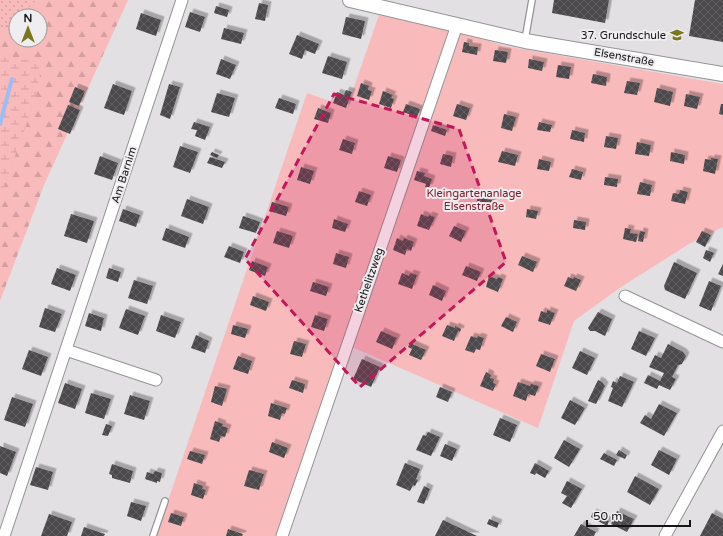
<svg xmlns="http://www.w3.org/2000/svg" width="723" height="536" viewBox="0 0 723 536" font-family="'Varela Round',sans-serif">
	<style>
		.grass { fill: url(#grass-dots) }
		.forest { fill: url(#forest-firs) }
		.wetland { fill: url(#wetland-marsh) }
		.garden { fill: #f9babb }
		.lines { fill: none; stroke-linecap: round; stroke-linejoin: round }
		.stream { stroke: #9abff5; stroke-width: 4 }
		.building { fill: url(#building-cross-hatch); filter: url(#shadow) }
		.service-casing { stroke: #949395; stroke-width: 8 }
		.minor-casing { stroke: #949395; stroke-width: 13 }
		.tertiary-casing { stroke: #949395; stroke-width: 16 }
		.service { stroke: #fff; stroke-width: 5.5 }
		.minor { stroke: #fff; stroke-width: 11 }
		.tertiary { stroke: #fff; stroke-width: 14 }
		.marked { fill: #c2185b; fill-opacity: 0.2; stroke: #c2185b; stroke-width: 3; stroke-dasharray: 8 5; stroke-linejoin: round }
		.labels { text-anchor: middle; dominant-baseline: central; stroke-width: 4; stroke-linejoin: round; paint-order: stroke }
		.poi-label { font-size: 11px; fill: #161516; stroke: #efedef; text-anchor: end }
		.street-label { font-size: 11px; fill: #161516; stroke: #efedef }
		.park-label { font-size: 11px; fill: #841b2c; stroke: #efedef }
	</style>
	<defs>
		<pattern id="grass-dots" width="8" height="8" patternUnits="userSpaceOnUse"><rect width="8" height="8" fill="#f9babb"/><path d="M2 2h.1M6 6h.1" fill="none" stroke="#d59fa0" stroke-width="1.8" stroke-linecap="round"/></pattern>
		<pattern id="forest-firs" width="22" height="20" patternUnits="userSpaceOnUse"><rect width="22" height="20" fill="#f9babb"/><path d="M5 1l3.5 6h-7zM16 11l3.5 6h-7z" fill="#d59fa0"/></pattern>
		<pattern id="wetland-marsh" width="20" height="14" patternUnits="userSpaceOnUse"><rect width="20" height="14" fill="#f9babb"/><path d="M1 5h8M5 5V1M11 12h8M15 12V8" fill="none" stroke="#d59fa0"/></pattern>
		<pattern id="building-cross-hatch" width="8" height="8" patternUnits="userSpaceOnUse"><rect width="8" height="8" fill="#4c4a4b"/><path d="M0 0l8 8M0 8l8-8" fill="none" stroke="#626061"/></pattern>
		<filter id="shadow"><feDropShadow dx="3.5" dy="-3.5" stdDeviation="0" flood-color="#0004"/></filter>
	</defs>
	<rect width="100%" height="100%" fill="#e2e0e2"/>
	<path class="grass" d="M0,0h37l-37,31z"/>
	<path class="forest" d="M37,0h91l-84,185 -44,116v-270l16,-14v23h24v-24h-23z"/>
	<path class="wetland" d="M2,57l40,5 -6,35 -36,101v-139z"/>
	<path class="garden" d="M379,15l82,17 44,14 218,38v143l-34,17 -68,43 -47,34 -36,107 -193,-84 -66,192h-123l151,-443 40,14z"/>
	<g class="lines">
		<path class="stream" d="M0,124l12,-45"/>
	</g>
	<path class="building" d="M554,0h55l-4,23 -53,-10z
		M695,0h28v42l-34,-6z
		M259,3l9,2 -3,16 -10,-2z
		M216,6l13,4 -2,7 -13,-4z
		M190,12l15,5 -5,15 -15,-5z
		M141,13l20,7 -5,16 -20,-7z
		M346,17l19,4 -4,18 -19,-5z
		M224,28l20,5 -3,11 -20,-5z
		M297,35l22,9 -4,10 -10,-4 -3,9 -13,-5z
		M464,42l5,1v3l9,1 -1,8 -15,-3z
		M495,50l13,2 -2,11 -13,-2z
		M328,56l19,6 -5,17 -20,-6z
		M221,59l15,6 -6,14 -14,-5z
		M529,59l15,3 -2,9 -14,-3z
		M558,65l13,2 -2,12 -13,-2z
		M593,74l14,3 -1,9 -15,-3z
		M627,81l13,2 -3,12 -13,-2z
		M361,83l8,3 -1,4 4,1 -3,9 -12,-4z
		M113,84l19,7 -8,24 -20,-7z
		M169,84l11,3 -10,32 -10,-4z
		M75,87l10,4 -6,15 -10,-4z
		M657,88l16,4 -3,14 -16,-4z
		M346,90l6,2 -6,16 -13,-5 4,-11 7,3z
		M383,91l10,4 -2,3 3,1 -3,9 -12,-4z
		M217,93l18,5 -6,19 -18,-5z
		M686,94l14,3 -3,12 -13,-3z
		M279,98l17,6 -3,10 -18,-6z
		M406,104l14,5 -3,8 -14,-5z
		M457,104l13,4 -4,12 -13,-4z
		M721,104h2v11l-4,-1z
		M68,105l12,5 -10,24 -12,-5z
		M318,108l13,5 -3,10 -14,-4z
		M504,114l12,3 -4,14 -11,-3z
		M194,122l16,5 -5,13 -10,-4 2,-6 -6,-1z
		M539,122l13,3 -2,7 -13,-2z
		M433,125l14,5 -2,6 -14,-5z
		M572,130l13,3 -1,9 -14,-3z
		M606,136l12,2 -2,11 -12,-2z
		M343,139l12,4 -3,11 -13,-4z
		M637,142l14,3 -2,11 -14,-2z
		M180,146l18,6 -8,21 -17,-6z
		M502,151l16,4 -3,11 -17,-4z
		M212,152l7,3 -2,3 -7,-3z
		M671,152l14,3 -1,9 -14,-3z
		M443,154l10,2 -2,11 -11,-3z
		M100,156l18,7 -6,17 -18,-6z
		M388,156l13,4 -4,12 -13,-4z
		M210,157l15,5 -3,6 -15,-5z
		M711,158l7,1 -3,15 -12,-3 2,-12 6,1z
		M539,159l12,3 -2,9 -12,-2z
		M301,167l13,4 -4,13 -13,-4z
		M572,169l11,3 -2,8 -12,-3z
		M417,171l8,2 -1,3 8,3 -3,9 -4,-1 1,-3 -12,-4z
		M605,177l13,2 -1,8 -13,-2z
		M640,182l12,3 -2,11 -13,-2z
		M680,190l8,2 -3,12 -14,-3 2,-8 6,1z
		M359,191l12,4 -4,11 -12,-4z
		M478,194l9,2 -1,3 6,1 -1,9 -15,-3z
		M187,199l22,8 -6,17 -22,-8z
		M272,202l17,5 -3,9 -17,-5z
		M123,209l17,6 -4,12 -17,-6z
		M527,209l11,2 -2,8 -10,-2z
		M71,214l23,7 -7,22 -23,-7z
		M421,214l7,3 1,-2 6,2 -6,13 -12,-4z
		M243,216l17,6 -4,11 -17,-5z
		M334,219l14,5 -3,8 -13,-4z
		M574,220l12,2 -1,8 -12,-2z
		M454,226l12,5 -5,11 -12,-6z
		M166,228l23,9 -4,11 -23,-8z
		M625,228l6,1 -1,4 8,1 -2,8 -13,-3z
		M277,231l16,5 -4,12 -16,-5z
		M640,231l5,1 -2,10 -5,-1z
		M702,231l9,4 -6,12 -9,-5z
		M397,238l6,3 1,-3 10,4 -3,9 -4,-2 -2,6 -12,-5z
		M229,246l15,6 -4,11 -16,-6z
		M706,250l8,3 -4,9 -7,-4z
		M336,253l13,4 -3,11 -13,-4z
		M522,256l15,6 -4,10 -15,-7z
		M252,261l16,6 -3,9 -16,-6z
		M674,262l23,11 -12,26 -20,-9 -1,-4z
		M723,264v12l-5,-2z
		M466,266l15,6 -4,9 -15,-6z
		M57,268l19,7 -6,16 -19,-7z
		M109,268l12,4 -3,10 -12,-4z
		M402,273l7,3 1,-3 7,2 -5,14 -14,-5z
		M489,276l8,3 1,-2 5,2 -5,13 -12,-5z
		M568,277l5,2 1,-2 7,3 -5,11 -12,-5z
		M134,280l19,6 -6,18 -19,-6z
		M709,281l12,5 -10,25 -12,-5z
		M313,282l16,5 -3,9 -16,-5z
		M433,285l13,6 -4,10 -13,-6z
		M253,296l16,6 -3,9 -16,-6z
		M45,308l17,6 -7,18 -16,-5z
		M126,309l19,7 -7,19 -19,-7z
		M547,310l8,3 -5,12 -12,-4 3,-10 6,2z
		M598,312l14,7 -7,17 -10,-5h-5l-2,-3z
		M89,313l15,5 -3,13 -16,-5z
		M161,315l20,7 -6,16 -19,-7z
		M315,315l13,4 -4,12 -13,-4z
		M506,317l11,5 -4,10 -12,-6z
		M233,325l15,4 -3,9 -14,-4z
		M447,325l8,3v-2l6,3 -1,3 -2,-1 -4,10 -12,-5z
		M381,331l16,7 -5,11 -16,-7z
		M639,331l16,7 -9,18 -15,-7z
		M196,335l13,6 -4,12 -14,-5z
		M471,336l6,2 1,-2 6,2 -4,12 -4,-1 -2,4 -9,-3z
		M294,341l12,3 -4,13 -12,-3z
		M410,343l16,7 -5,10 -12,-5 3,-6 -4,-2z
		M668,344l15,8 3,4 -4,8 -4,1 -6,12 4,2 -6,11 -11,-5 -2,4 -13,-6 4,-8 12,6 4,-8 -15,-6 6,-12 6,3z
		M29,350l19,7 -7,19 -19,-7z
		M580,351l15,7 -8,17 -15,-7z
		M541,354l14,5 -5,13 -14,-6z
		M238,356l14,5 -4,13 -15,-5z
		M362,359l18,8 -9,20 -18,-8z
		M486,372l5,3 -1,3 4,1 -1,4 3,1 -3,7 -13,-5z
		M620,376l14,6 -12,25 -14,-6 5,-13 -2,-1 2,-6 4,2z
		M292,380l13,4 -2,9 -14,-5z
		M598,380l4,2 3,4 -9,18 -8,-3z
		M518,382l12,4 1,-2 8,2 -4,10 -7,-2 -2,7 -13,-5z
		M65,383l17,6 -7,20 -17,-6z
		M215,386l12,3 -5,17 -11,-4z
		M440,387l12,5 -4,10 -12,-5z
		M91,393l20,6 -7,20 -19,-6z
		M130,395l20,6 -6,19 -20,-6z
		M12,397l21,7 -8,23 -21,-7z
		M570,400l15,8 -10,17 -14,-7z
		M271,403l16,5 -2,6 -3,-1 -2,7 -12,-4z
		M659,404l18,9 -13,23 -24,-13 5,-8 6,4z
		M500,418l17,7 -7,17 -17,-7z
		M215,421l8,3 -1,2 6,2 -3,9 -4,-1 -2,6 -9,-3z
		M106,424l6,2 -4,10 -6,-1z
		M428,432l12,5 -9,19 -15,-6 7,-15 3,1z
		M564,440l16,9 -11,18 -15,-9z
		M272,442l16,6 -4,10 -15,-6z
		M445,444l12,5 -5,12 -12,-5z
		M0,446l16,6 -9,24 -7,-3z
		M619,450l8,5 -2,4 -9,-4z
		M659,450l18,9 -8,16 -18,-10z
		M190,451l15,4 -3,9 -15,-5z
		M604,453l13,7 -3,6 -14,-7z
		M405,463l15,6 -4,10 2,1 -3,6 -2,-1 -3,6 -14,-6z
		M535,463l14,8 -4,7 -9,-5 -1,2 -5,-2z
		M112,464l21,7 -3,12 -18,-5v-3l-3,-1z
		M36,467l17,5 -5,18 -18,-5z
		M249,470l15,4 -5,16 -15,-4z
		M155,471l7,2 -2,9 -3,-1v2l-12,-4 2,-7 6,2z
		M635,476l24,13 -9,16 -23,-13z
		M567,481l15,8 -11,19 -9,-5 5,-7 -6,-3z
		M194,483l9,3 -1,3 4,1 -3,9 -12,-4z
		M424,486l6,3 -6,15 -7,-2z
		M131,502l15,4 -5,15 -14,-5z
		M617,511l17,8 -7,13 -16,-8z
		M593,512l16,9 -2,5 -16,-9z
		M171,513l13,4 -3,9 -13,-4z
		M712,513l11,6v17h-23z
		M49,514l23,8 -5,14h-26z
		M489,519l10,4 -2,5 -10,-4z
		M443,520l34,16h-42z
		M581,524l15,8 -2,4h-20z
		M84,527l21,7 -1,2h-23z
		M228,529l15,5 -1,2h-16z"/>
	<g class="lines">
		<g class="service-casing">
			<path id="service" d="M525,40l7,-40
				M153,536l12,-35"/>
		</g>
		<g class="minor-casing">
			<path id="minor" d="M625,296l98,46
				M66,350l90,30
				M4,536l178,-536
				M282,536l175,-511
				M665,536l58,-105"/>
		</g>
		<g class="tertiary-casing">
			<path id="tertiary" d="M350,0l175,41 198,33"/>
		</g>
		<use href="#service" class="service"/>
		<use href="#minor" class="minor"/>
		<use href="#tertiary" class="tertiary"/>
	</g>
	<path class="marked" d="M334,94l125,35 47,133 -146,125 -115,-128z"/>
	<defs>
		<g id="school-bare" transform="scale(1.08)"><path d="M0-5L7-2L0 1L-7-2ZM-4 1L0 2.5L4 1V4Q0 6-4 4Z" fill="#79761b" stroke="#efedef" stroke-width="2.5" paint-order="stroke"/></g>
	</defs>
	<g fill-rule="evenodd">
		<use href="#school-bare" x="677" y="35"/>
	</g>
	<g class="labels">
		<g class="poi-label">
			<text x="666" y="35">37. Grundschule</text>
		</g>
		<g class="street-label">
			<text transform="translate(624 57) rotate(10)">Elsenstraße</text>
			<text transform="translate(124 175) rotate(-72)">Am Barnim</text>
			<text transform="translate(369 280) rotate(-71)">Kethelitzweg</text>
		</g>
		<g class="park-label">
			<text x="474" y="193">Kleingartenanlage<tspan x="474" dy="13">Elsenstraße</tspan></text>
		</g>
	</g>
	<g transform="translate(28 28)"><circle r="19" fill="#efedef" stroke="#989798"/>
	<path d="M0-3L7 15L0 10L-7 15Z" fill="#79761b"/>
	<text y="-6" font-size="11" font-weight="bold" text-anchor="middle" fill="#161516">N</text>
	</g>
	<path d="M587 520v6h103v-6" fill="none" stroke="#161516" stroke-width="2"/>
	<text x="593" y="520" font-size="12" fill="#161516" stroke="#efedef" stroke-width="3" paint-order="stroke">50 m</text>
</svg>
